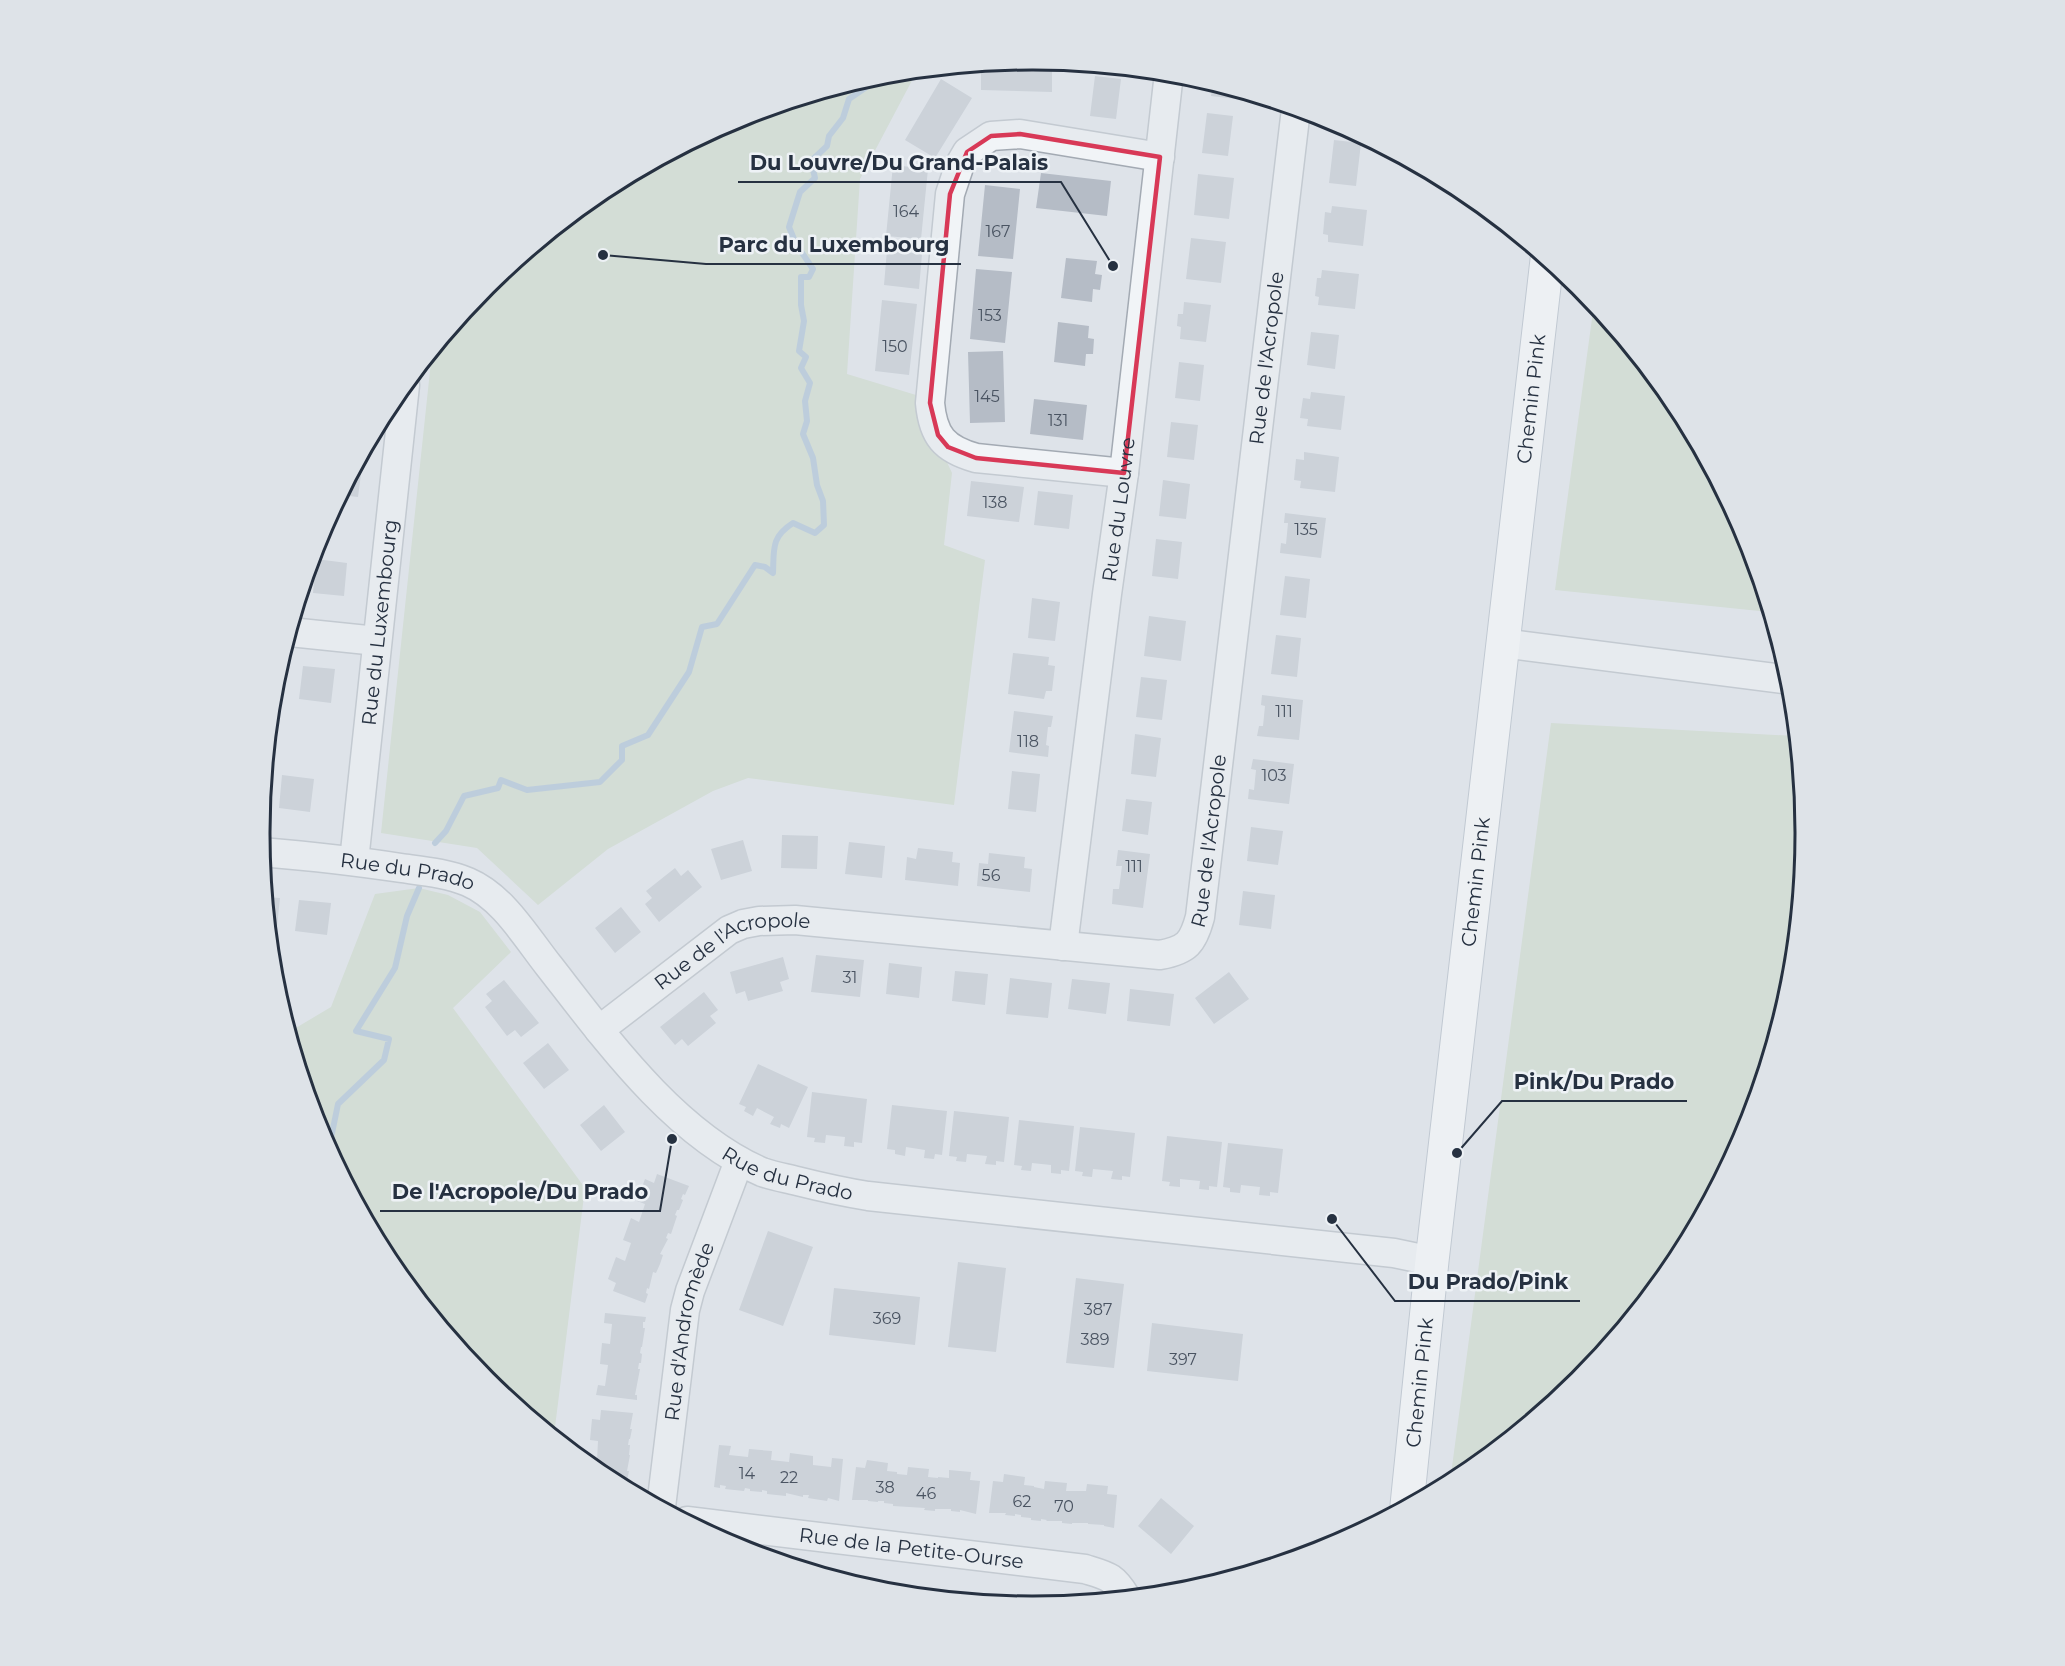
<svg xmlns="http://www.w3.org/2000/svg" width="2065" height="1666" viewBox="0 0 2065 1666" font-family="Montserrat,sans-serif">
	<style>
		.green { fill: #c5d4bf }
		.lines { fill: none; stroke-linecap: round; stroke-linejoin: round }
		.stream { stroke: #96b2cc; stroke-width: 6 }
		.building { fill: #b5bcc6 }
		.minor-casing { stroke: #a3aab3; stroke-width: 31 }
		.major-casing { stroke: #9da8b6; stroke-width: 35 }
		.minor { stroke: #f1f4f7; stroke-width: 28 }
		.major { stroke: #fff; stroke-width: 33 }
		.marked { fill: none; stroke: #d83957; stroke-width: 4.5; stroke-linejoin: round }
		.labels { text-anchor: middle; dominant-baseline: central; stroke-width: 5; stroke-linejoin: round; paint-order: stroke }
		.number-label { font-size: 16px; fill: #4a5462 }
		.street-label { font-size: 20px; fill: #263141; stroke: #eef2f6 }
		.rim { fill: none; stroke: #263141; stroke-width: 3 }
		.leader { fill: none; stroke: #263141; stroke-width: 2 }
		.callout-dot { fill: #263141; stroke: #eef2f6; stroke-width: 2 }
		.callout-label { font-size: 21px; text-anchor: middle; font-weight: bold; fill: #263141; stroke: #eef2f6; stroke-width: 5; stroke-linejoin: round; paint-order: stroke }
	</style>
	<rect width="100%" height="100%" fill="#dee3e9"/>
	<path class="green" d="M917,71l-57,108 -13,195 69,21 36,78 -8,72 41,15 -31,245 -206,-27 -35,13 -105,58 -70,56 -61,-57 -96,-15 51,-481 54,-66 117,-96 134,-71 145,-44z
		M1594,304l81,100 72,134 22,74 -214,-22z
		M1551,723l245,13 9,97 -14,151 -44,145 -72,134 -96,117 -117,96 -12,6z
		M419,888l29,7 32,17 31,40 -58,56 132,180 -31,247 -68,-56 -96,-117 -72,-134 -29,-96 42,-25 44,-113z"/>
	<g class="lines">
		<path class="stream" d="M435,843l11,-12 18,-35 34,-8 3,-8 26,10 73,-8 22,-22v-14l26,-11 41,-63 13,-45 15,-3 38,-59 10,2 8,6c1,-24 -2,-36 20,-50l22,10 9,-8 -1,-24 -6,-16 -4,-27 -10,-24 4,-13 -2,-20 5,-18 -9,-15 5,-11 -7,-6 5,-30 -3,-16v-28h8l4,-8 -17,-25 -7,-17 11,-35 15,-14 -4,-17 16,-15 2,-10 14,-18 6,-19 16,-11 2,-9
			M329,1148l9,-44 46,-44 5,-21 -33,-8 39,-63 12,-52 12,-28"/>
	</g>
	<path class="building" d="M1033,60l19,2v30l-71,-2v-25z
		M1095,76l26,3 -5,40 -26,-3z
		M941,79l31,19 -37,60 -30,-18z
		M1213,84l32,10v6l-34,-4z
		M1207,113l26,3 -5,40 -26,-3z
		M1334,140l27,3 -5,43 -27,-3z
		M893,165l35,4 -7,70 -35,-3z
		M1041,173l70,8 -4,35 -71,-8z
		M1198,174l36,4 -5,41 -35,-4z
		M985,185l35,4 -7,70 -35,-3z
		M1332,206l35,4 -4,36 -35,-4v-7l-5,-1 2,-22 6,1z
		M1191,238l35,4 -5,41 -35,-4z
		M887,250l35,4 -3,35 -35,-4z
		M1066,258l31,3 -2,13 7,1 -2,15 -7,-1 -1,13 -31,-4z
		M976,269l36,3 -7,71 -35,-4z
		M1322,270l37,4 -4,35 -37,-4 1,-8 -4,-1 2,-18h4z
		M882,300l35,4 -8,71 -34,-4z
		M1184,302l27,3 -5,37 -26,-3 1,-12 -4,-1 1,-12h5z
		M1058,322l31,4 -1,12 6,1 -1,15h-7l-1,12 -31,-4z
		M1311,332l28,3 -4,34 -28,-4z
		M1003,351l2,71 -35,1 -2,-71z
		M1179,362l25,3 -4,36 -25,-3z
		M1311,392l34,4 -4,34 -34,-4 1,-7 -8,-1 3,-20 7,1z
		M1034,399l53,6 -4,35 -53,-6z
		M1171,422l27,3 -4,35 -27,-3z
		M1304,452l35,5 -4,35 -35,-4 1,-7 -7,-1 2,-21 8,1z
		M360,459h3l-5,38 -17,-2z
		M1163,480l27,4 -4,35 -27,-3z
		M971,481l53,6 -5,35 -52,-6z
		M1038,491l35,4 -4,34 -35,-4z
		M1285,513l41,5 -5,40 -41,-5 1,-10 5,1 2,-21h-4z
		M1156,539l26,3 -4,37 -26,-3z
		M316,559l31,4 -3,33 -31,-3z
		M1285,576l25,3 -4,39 -26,-3z
		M1032,598l28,4 -5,39 -27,-3z
		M1149,616l37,5 -5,40 -37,-5z
		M1276,635l25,3 -4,39 -26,-3z
		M1013,653l36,4 -1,8 7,1 -3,25h-6l-2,8 -36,-5z
		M303,666l32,3 -4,34 -32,-4z
		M1141,677l26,3 -5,40 -26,-3z
		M1262,695l41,5 -4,40 -42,-4 2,-10h4l2,-20 -4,-1z
		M1014,711l39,5 -2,11h-3l-2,18 3,1 -1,11 -39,-5z
		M1135,734l26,4 -5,39 -25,-3z
		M1253,759l41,5 -5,40 -41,-5 1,-10 5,1 2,-20 -5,-1z
		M1012,771l28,3 -4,38 -28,-3z
		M282,775l32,4 -4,33 -31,-4z
		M1126,799l26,3 -4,33 -26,-4z
		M1251,827l32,4 -5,34 -31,-4z
		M782,835l36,1 -1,33 -36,-1z
		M743,840l9,31 -31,9 -10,-31z
		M849,842l36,4 -3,32 -37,-4z
		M918,848l35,4 -1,10 8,1 -2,23 -53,-6 2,-23 9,2z
		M1118,850l32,4 -7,54 -31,-4 1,-15h6l3,-23h-6z
		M989,853l36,4 -1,11 8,1 -2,23 -53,-6 2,-23 9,1z
		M675,868l6,8 7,-6 14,17 -43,35 -14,-18 7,-6 -6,-7z
		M1243,891l32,4 -4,34 -32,-4z
		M266,897l14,1 -4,38 -6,-1z
		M299,900l32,3 -4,32 -32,-4z
		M621,907l20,25 -26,21 -20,-25z
		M816,955l48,5 -4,37 -49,-5z
		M783,957l6,22 -9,3 3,9 -35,10 -3,-10 -9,3 -6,-22z
		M889,963l33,4 -3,31 -33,-4z
		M955,971l33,3 -3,31 -33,-4z
		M1229,972l20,27 -35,25 -19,-26z
		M1010,978l42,5 -4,35 -42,-4z
		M1072,979l38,4 -4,31 -38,-5z
		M504,980l35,43 -18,14 -6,-7 -8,6 -22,-29 7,-6 -6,-7z
		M1130,989l44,5 -4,32 -43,-5z
		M704,992l14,18 -8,6 6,7 -28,23 -6,-7 -7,6 -15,-18z
		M548,1043l21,27 -25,19 -21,-26z
		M758,1064l50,23 -19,41 -8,-4 -1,4 -10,-4 4,-7 -17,-9 -4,8 -9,-5 2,-4 -7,-3z
		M812,1092l55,7 -5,44 -8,-1v5l-10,-1 1,-9 -19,-2 -1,8 -11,-1 1,-4 -8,-1z
		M604,1105l21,27 -24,19 -21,-26z
		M892,1105l55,6 -5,44 -7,-1 -1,5 -10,-1 1,-8 -19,-3 -1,9 -10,-2v-4l-8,-1z
		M954,1111l55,6 -5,45 -8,-1v4l-11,-1 2,-8 -20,-2 -1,8 -10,-1 1,-4 -8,-1z
		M1019,1120l55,6 -5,45 -8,-1v4l-10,-1v-8l-19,-2 -1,8 -10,-1 1,-4 -8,-1z
		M1080,1127l55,6 -5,44 -8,-1v4l-11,-1 2,-8 -20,-2 -1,8 -10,-1 1,-4 -8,-1z
		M1167,1136l55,6 -5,45 -8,-1v4l-10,-1 1,-8 -20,-2v8l-11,-1 1,-4 -8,-1z
		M1228,1143l55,6 -5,44 -8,-1v4l-11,-1 1,-8 -19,-2 -1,8 -10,-1v-4l-7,-1z
		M657,1174l32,12 -4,9 -2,-1 -2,5 2,1 -4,10h-2l-2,5 2,1 -6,18 -3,-1 -2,5 2,1 -8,15 3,1 -3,9 -4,9 -3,-1 -4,17 -2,-1 -1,5 2,1 -3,9 -32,-12 3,-8 -8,-4 8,-22 9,4 6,-18 -8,-3 8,-22 8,4 6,-18 -8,-3 8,-22 9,4z
		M768,1231l45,16 -30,79 -44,-16z
		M958,1262l48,6 -10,84 -48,-5z
		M1076,1278l48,6 -10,84 -48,-5z
		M834,1288l86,9 -5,48 -86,-10z
		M605,1313l41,4 -1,5h-2v6h2l-3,19h-1l-1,6 2,1 -1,9h-2l-1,6h2l-5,26h2v5l-41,-5 2,-10 7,1 3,-21 -8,-1 2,-21 8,1 2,-20 -8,-1z
		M1152,1323l91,11 -5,47 -91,-10z
		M601,1410l32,3 -3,16h2l-2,10h-1l-1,6h2l-1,10h1l-3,16h2l-1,5 -3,11 -22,-11 -14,-12v-3h8l1,-20 -8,-1 2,-21 8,1z
		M719,1445l12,1 -2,9 19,2 1,-8 23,2 -1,9 18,2 1,-9 23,3v9l18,2 1,-9 11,1 -4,42 -11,-3 -1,3 -19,-3 1,-3h-6v2l-17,-4v3l-19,-2v-3l-5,-1v2l-12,-1v-2l-5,-1 -1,3 -19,-2 1,-3 -6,-1v3l-6,-1z
		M867,1460l21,3 -1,8 10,1v2l10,1 1,-8 21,2 -1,8 10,1v-1l11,1v-8l22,2 -1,8 10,1 -4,33 -16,-4v2l-9,-1v-2h-16v2l-11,-1 1,-2 -32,-2v-2l-9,-1v-2h-6v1l-10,-1v-1h-16l4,-33 9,1z
		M1004,1474l21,3 -1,8 10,1v1l10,2 1,-8 22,2 -1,8h20l1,-7 21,2 -1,8 10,1 -3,33 -10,-2v-1l-16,-1v-1h-16v1l-10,-1v-2h-16l1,-1 -6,-1v2l-10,-1v-2l-10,-1v-2l-6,-1v2l-10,-1 1,-2h-17l4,-32 10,1z
		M1161,1498l33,28 -23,28 -33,-28z
		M879,1583l10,1v2l6,1v-2l10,1v2h15v2l10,1v2h6v-1l16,3v-2l10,2 -1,4 -80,-8 -12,-4v-3l10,1z
		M1176,1583l25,3 -26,6z
		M975,1596l10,3 1,-2 9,1 1,-2 15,4 1,-2 9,2v1l26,1v3l-15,1 -58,-6z"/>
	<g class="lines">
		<g class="minor-casing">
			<g id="minor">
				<path d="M1124,473l-148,-15c-32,-9 -43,-22 -46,-55l20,-209 10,-30 7,-12 24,-16 29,-2 140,23"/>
				<path d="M290,632l87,9"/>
				<path d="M1502,643l288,37"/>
				<path id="s1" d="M261,852c47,4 94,9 140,16 22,3 46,5 67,14 35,15 58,55 81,84 57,73 125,168 213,206 11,4 23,6 35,9 24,6 46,11 71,15l526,57 38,8"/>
				<path id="s2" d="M354,861l51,-476"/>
				<path id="s3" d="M1063,946l44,-352 17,-121 45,-400"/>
				<path id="s4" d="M599,1030l130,-100 14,-6 16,-3 36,-1 365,35c27,-5 33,-12 40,-38l96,-808"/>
				<path id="s5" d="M661,1507l24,-197 5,-19 49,-130"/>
				<path id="s6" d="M687,1521l398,48c23,7 28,7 41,28"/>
			</g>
		</g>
		<g class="major-casing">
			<g id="major">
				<path id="s7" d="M1407,1505l25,-244 115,-1001"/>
			</g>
		</g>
		<use href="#minor" class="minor"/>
		<use href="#major" class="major"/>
	</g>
	<path d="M0 0H2065V1666H0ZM1020,134l140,23 -36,316 -148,-15 -28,-11 -10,-12 -8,-32 20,-209 17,-42 24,-16z" fill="#dee3e9" fill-opacity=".55" fill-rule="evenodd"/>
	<path class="marked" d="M1020,134l140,23 -36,316 -148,-15 -28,-11 -10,-12 -8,-32 20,-209 17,-42 24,-16z"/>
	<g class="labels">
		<g class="number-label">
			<text x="906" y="211">164</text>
			<text x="998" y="231">167</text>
			<text x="990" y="315">153</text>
			<text x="895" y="346">150</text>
			<text x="987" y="396">145</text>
			<text x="1058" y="420">131</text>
			<text x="995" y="502">138</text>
			<text x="1306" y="529">135</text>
			<text x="1284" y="711">111</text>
			<text x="1028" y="741">118</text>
			<text x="1274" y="775">103</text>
			<text x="1134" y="866">111</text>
			<text x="991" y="875">56</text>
			<text x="850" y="977">31</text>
			<text x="1098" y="1309">387</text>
			<text x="887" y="1318">369</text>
			<text x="1095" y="1339">389</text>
			<text x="1183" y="1359">397</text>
			<text x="747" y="1473">14</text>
			<text x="789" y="1477">22</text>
			<text x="885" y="1487">38</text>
			<text x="926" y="1493">46</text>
			<text x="1022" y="1501">62</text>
			<text x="1064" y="1506">70</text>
		</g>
		<g class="street-label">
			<text stroke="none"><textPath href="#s4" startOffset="1221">Rue de l'Acropole</textPath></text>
			<text stroke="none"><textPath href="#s7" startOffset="1113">Chemin Pink</textPath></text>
			<text stroke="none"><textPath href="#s3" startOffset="440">Rue du Louvre</textPath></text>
			<text stroke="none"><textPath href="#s2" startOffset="240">Rue du Luxembourg</textPath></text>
			<text stroke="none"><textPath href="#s4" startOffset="735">Rue de l'Acropole</textPath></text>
			<text stroke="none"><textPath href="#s1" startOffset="148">Rue du Prado</textPath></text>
			<text stroke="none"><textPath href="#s7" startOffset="627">Chemin Pink</textPath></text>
			<text stroke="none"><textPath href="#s4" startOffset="160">Rue de l'Acropole</textPath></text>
			<text stroke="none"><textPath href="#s1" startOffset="652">Rue du Prado</textPath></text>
			<text stroke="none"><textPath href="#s5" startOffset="178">Rue d'Andromède</textPath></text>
			<text stroke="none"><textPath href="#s7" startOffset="123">Chemin Pink</textPath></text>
			<text stroke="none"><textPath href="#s6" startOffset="226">Rue de la Petite-Ourse</textPath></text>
		</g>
	</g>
	<path d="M0 0H2065V1666H0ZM1032 70H1033A762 762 0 0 1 1795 832V834A762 762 0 0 1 1033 1596H1032A762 762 0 0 1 270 834V832A762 762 0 0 1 1032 70Z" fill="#dee3e8" fill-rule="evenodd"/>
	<path class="rim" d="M1032 70H1033A762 762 0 0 1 1795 832V834A762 762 0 0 1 1033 1596H1032A762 762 0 0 1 270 834V832A762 762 0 0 1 1032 70Z"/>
	<path class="leader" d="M1113 266L1061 182H738M603 255L706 264H961M1457 1153L1502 1101H1687M672 1139L660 1211H380M1332 1219L1395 1301H1580"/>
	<g class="callout-dot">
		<circle cx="1113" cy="266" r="6"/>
		<circle cx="603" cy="255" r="6"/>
		<circle cx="1457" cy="1153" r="6"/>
		<circle cx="672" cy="1139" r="6"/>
		<circle cx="1332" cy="1219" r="6"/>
	</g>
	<g class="callout-label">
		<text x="899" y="170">Du Louvre/Du Grand-Palais</text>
		<text x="834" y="252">Parc du Luxembourg</text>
		<text x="1594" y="1089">Pink/Du Prado</text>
		<text x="520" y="1199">De l'Acropole/Du Prado</text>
		<text x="1488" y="1289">Du Prado/Pink</text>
	</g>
</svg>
